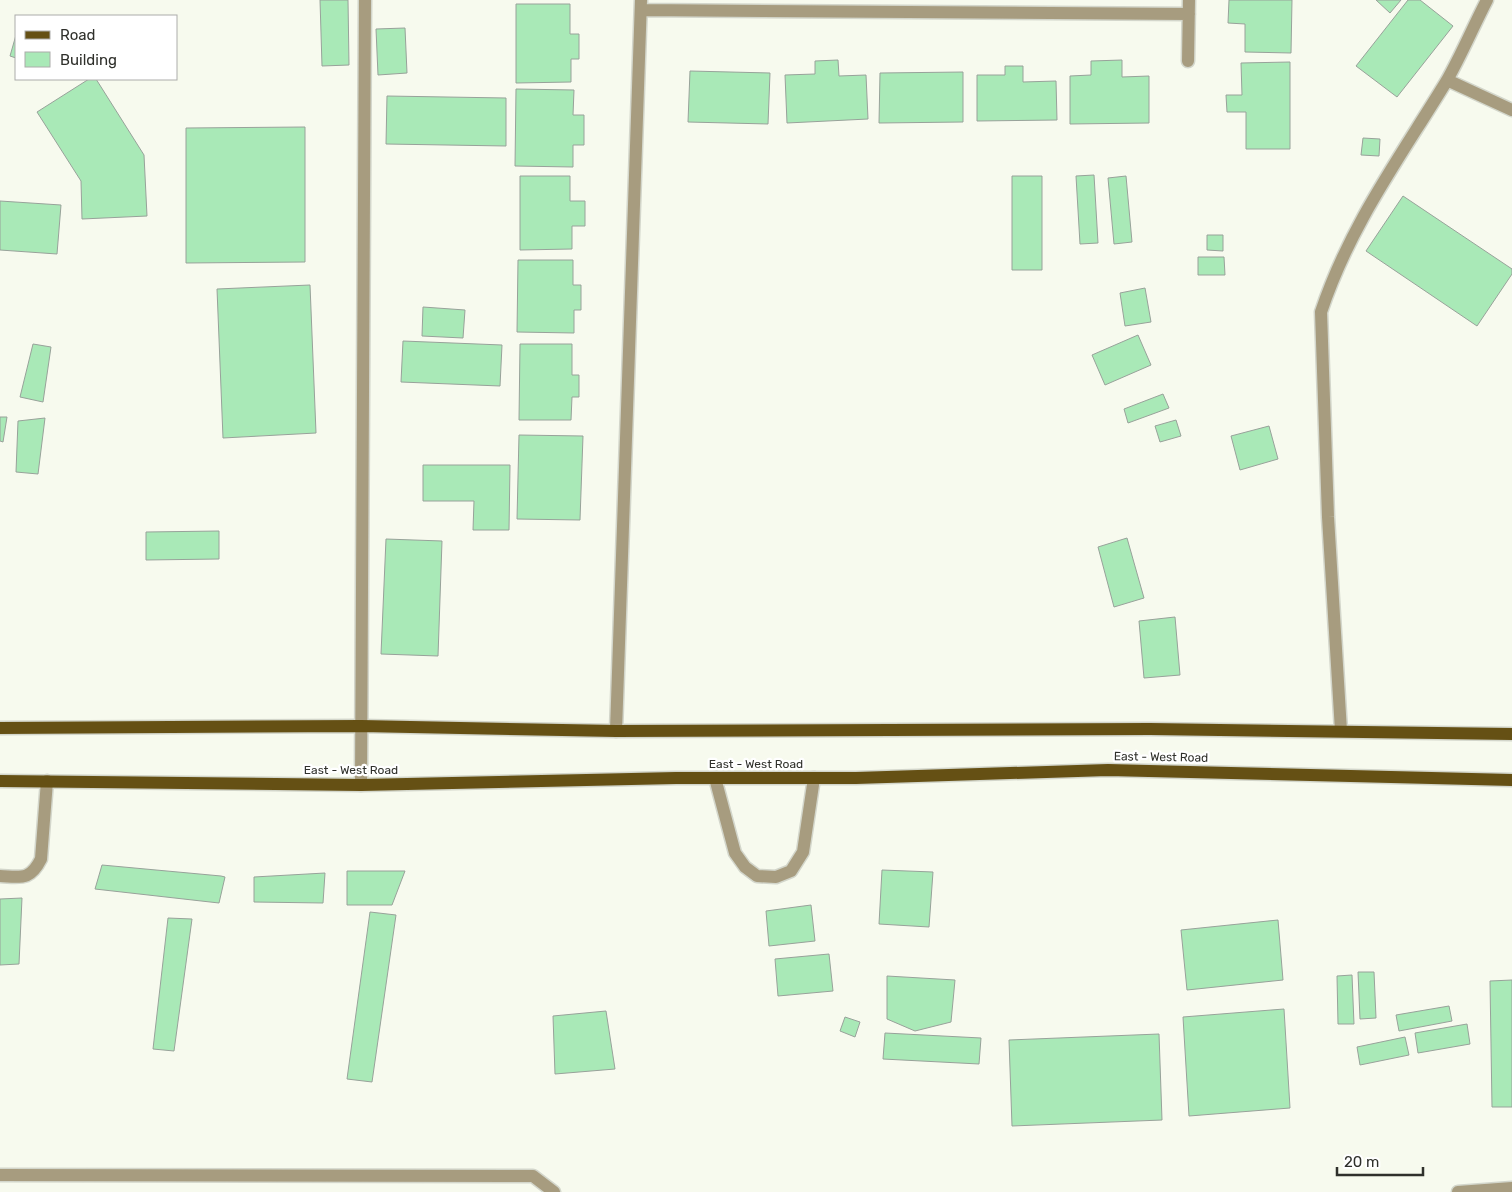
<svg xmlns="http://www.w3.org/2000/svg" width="1512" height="1192" viewBox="0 0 1512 1192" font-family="Rubik,sans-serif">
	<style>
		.building { fill: #a9e9b7; stroke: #98a29a }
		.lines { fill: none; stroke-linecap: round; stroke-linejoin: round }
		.service-casing { stroke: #d3d6cb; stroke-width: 15 }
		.minor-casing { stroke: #d3d6cb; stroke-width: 15 }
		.primary-casing { stroke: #d3d6cb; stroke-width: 15 }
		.service { stroke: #a79c7f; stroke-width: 12 }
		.minor { stroke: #a79c7f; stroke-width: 12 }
		.primary { stroke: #655014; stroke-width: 12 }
		.labels { text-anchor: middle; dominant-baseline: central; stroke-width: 4.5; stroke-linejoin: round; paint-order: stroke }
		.street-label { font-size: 12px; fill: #2f302b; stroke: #fff }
	</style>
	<rect width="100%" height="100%" fill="#f7faee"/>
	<path class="building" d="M320,0h28l1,65 -27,1z
		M1229,0h63l-1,53 -46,-1v-28l-17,-1z
		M1376,0h25l-11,13z
		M1408,0h12l33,26 -56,71 -41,-31z
		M516,4h54v30h9v25h-8v23l-55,1z
		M405,28l2,45 -29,2 -2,-46z
		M16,35v23l-6,-2z
		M838,60l1,16 27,-1 2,44 -81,4 -2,-48 30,-1v-13z
		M1122,60v17l27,-1v47l-79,1v-48l21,-1v-14z
		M1290,62v87h-44v-37h-19l-1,-17h16l-1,-32z
		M1005,66h18v16l33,-1 1,39 -80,1v-46h28z
		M690,71l80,2 -2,51 -80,-2z
		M963,72v50l-84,1 1,-50z
		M89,79h7l48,76 3,61 -65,3 -1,-38 -44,-69z
		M516,89l58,1 -1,25h11v30h-11v22l-58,-1z
		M387,96l119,2v48l-120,-2z
		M305,127v135l-119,1v-135z
		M1363,138l17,1 -1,17 -18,-1z
		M1094,175l4,68 -18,1 -4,-68z
		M520,176h50v25h15v25h-13v23l-52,1z
		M1012,176h30v94h-30z
		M1126,176l6,66 -18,2 -6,-66z
		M1403,196l109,73v5l-35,52 -111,-75z
		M0,201l61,4 -4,49 -57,-4z
		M1207,235h16v16l-16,-1z
		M1198,257h26l1,18h-27z
		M518,260h55v25h8v25h-7v23l-57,-1z
		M310,285l6,148 -93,5 -6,-149z
		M1145,288l6,34 -26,4 -5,-33z
		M423,307l42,3 -2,28 -41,-2z
		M1138,335l13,30 -46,20 -13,-30z
		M403,341l99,4 -2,41 -99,-4z
		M33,344l18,3 -8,55 -23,-5z
		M520,344h52v31h7v22h-7l-1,23h-52z
		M1163,394l6,14 -41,15 -4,-14z
		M0,417h7l-4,25 -3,-1z
		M45,418l-7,56 -22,-2 2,-51z
		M1176,420l5,16 -21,6 -5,-16z
		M1269,426l9,33 -38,11 -9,-34z
		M519,435l64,1 -3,84 -63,-1z
		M423,465h87l-1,65h-36l1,-29h-51z
		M219,531v28l-73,1v-28z
		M1127,538l17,60 -30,9 -16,-60z
		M386,539l56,2 -4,115 -57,-2z
		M1175,617l5,58 -36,3 -5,-57z
		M102,865l119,11 4,1 -6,26 -124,-14z
		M882,870l51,2 -4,55 -50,-3z
		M347,871h58l-13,34h-45z
		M325,873l-2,30 -69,-1v-25z
		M22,898l-3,66 -19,1v-66z
		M811,905l4,36 -46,5 -3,-35z
		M370,912l26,3 -24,167 -25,-3z
		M168,918l24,1 -18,132 -21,-2z
		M1278,920l5,60 -96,10 -6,-60z
		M829,954l4,37 -55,5 -3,-37z
		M1358,972h16l2,46 -16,1z
		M1352,975l2,49h-16l-1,-48z
		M887,976l68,4 -4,42 -36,9 -28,-12z
		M1512,980v127h-20l-2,-126z
		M1449,1006l3,15 -53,10 -3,-16z
		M1284,1009l6,99 -101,8 -6,-99z
		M606,1011l9,58 -60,5 -2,-58z
		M845,1017l15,5 -5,15 -15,-6z
		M1467,1024l3,20 -52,9 -3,-20z
		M885,1033l96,5 -2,26 -96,-5z
		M1159,1034l3,86 -150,6 -3,-86z
		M1405,1037l4,18 -49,10 -3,-18z"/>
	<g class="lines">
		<g class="service-casing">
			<path id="service" d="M641,10l548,4
				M1188,61l1,-61
				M1447,80l65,30
				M616,731l25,-731
				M1341,731l-13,-214 -7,-205c29,-87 78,-153 125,-230 15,-26 27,-55 41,-82
				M715,778l20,75 10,14 12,9 19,1 15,-6 12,-19 11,-74
				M0,876c21,1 30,5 41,-17l6,-78"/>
		</g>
		<g class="minor-casing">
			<path id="minor" d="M361,785l4,-785
				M0,1175l533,1 21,16
				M1458,1192l54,-4"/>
		</g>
		<g class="primary-casing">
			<path id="primary" d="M0,728l361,-2 255,5 534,-2 362,5
				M0,781l361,4 315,-7h180l252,-8 404,10"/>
		</g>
		<use href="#service" class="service"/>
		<use href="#minor" class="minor"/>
		<use href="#primary" class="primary"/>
	</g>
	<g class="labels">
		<g class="street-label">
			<text transform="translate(1161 757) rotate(1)">East - West Road</text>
			<text x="756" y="764">East - West Road</text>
			<text x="351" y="770">East - West Road</text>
		</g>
	</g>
	<rect x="15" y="15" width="162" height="65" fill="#ffffff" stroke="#acacaa"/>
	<rect x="25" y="31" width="25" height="8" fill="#655014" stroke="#acacaa"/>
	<text x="60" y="40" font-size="15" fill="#2f302b">Road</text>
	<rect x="25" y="52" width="25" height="15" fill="#a9e9b7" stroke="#acacaa"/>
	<text x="60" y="65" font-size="15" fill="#2f302b">Building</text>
	<path d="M1337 1167v8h86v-8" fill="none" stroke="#2f302b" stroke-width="2.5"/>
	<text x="1344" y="1167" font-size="15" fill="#2f302b" stroke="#ffffff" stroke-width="4" paint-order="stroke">20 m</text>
</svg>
